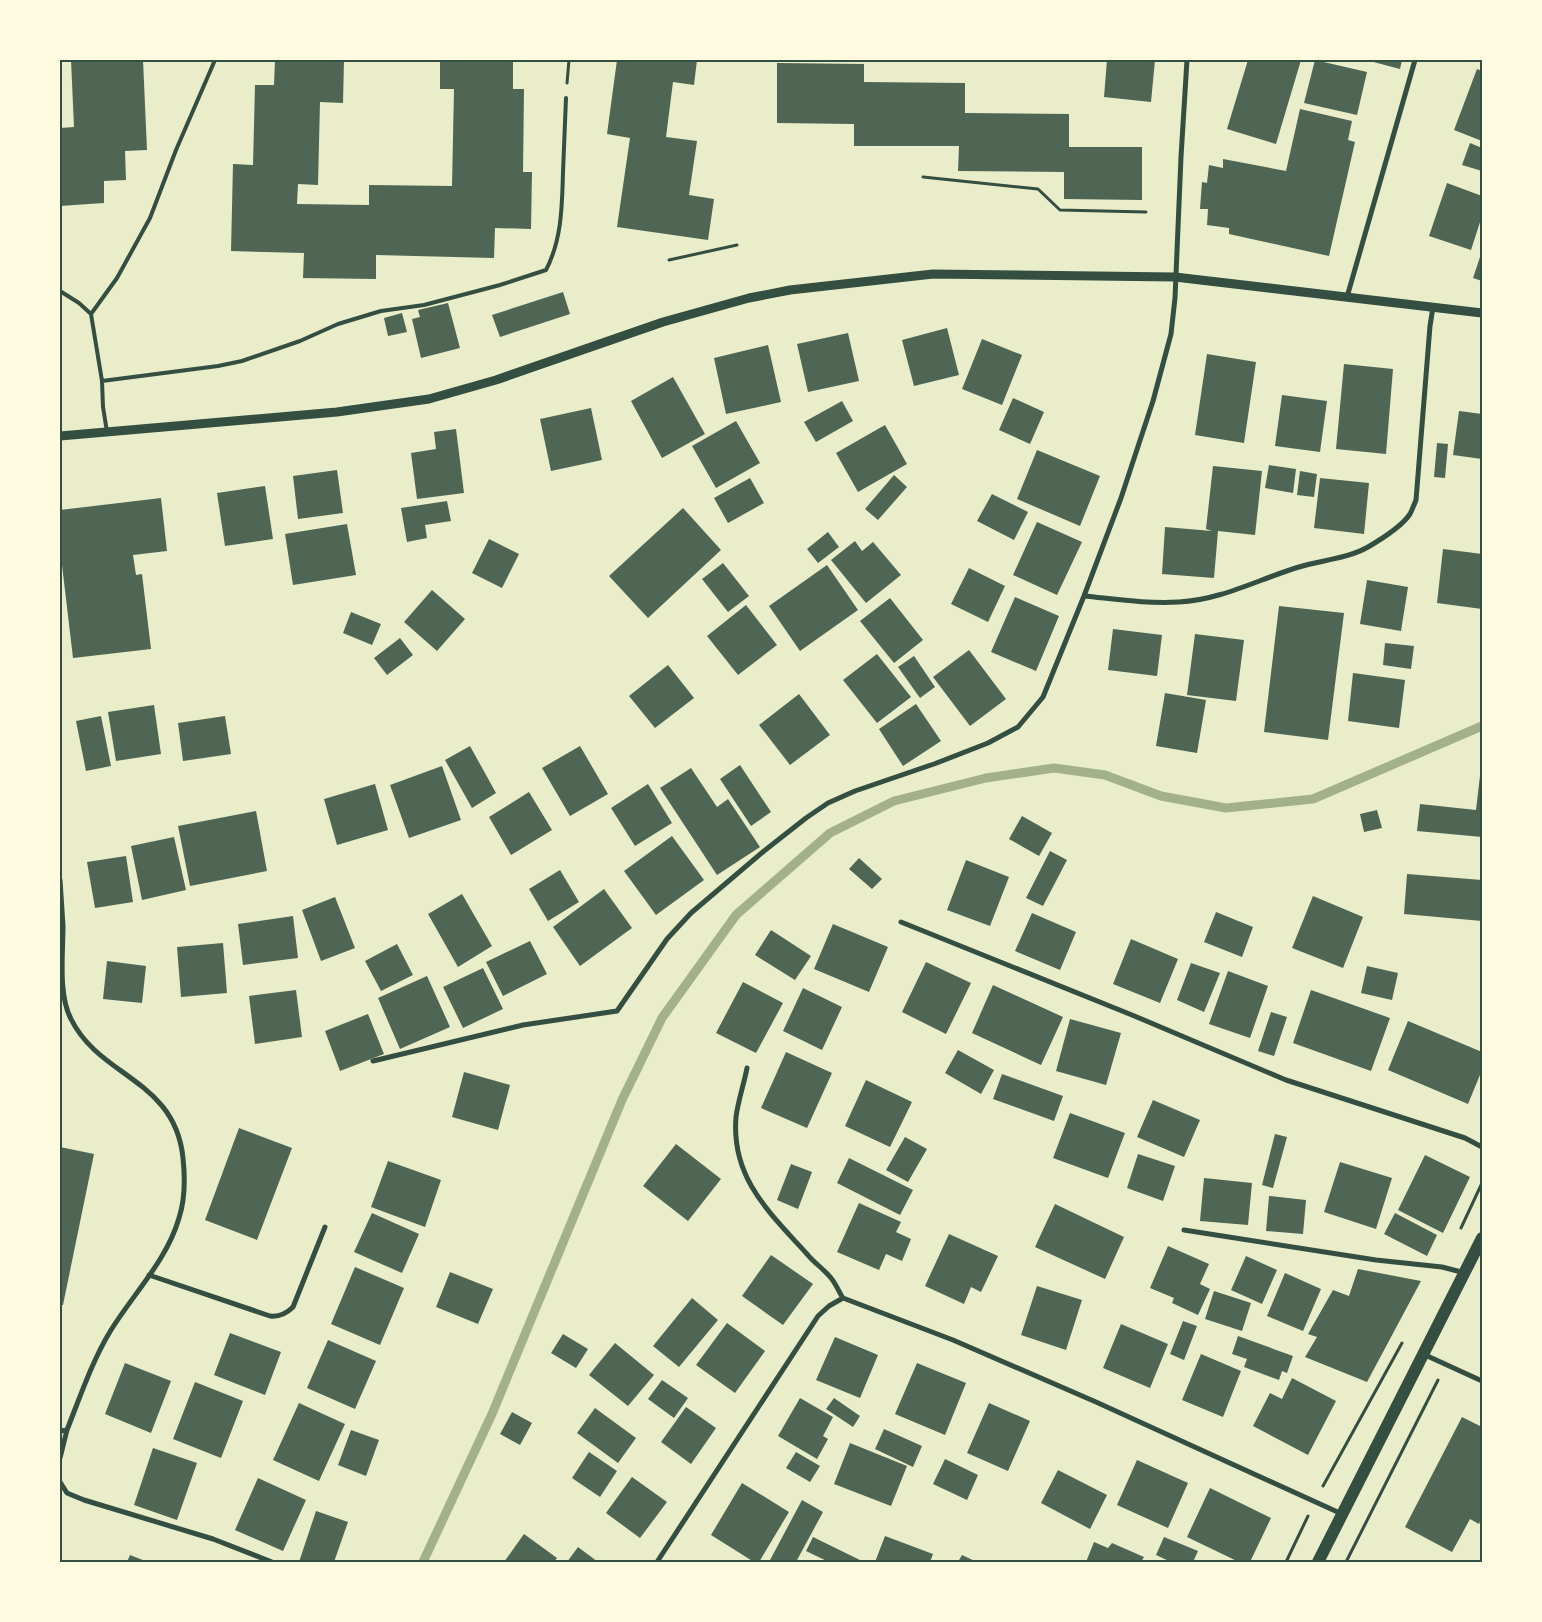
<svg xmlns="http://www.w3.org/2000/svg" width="1542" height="1622" viewBox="0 0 1542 1622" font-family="'PT Serif',serif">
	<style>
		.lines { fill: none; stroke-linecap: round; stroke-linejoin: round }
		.stream { stroke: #a3b18a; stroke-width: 9 }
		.building { fill: #4f6655 }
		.path { stroke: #344e41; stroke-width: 3 }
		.service { stroke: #344e41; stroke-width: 4 }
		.minor { stroke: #344e41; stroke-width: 5 }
		.tertiary { stroke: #344e41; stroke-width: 9 }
		.primary { stroke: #344e41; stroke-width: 12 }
		.neatline { fill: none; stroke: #344e41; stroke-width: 2 }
	</style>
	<rect width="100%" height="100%" fill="#e9edc9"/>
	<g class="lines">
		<path class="stream" d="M423,1562l69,-148 130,-314 40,-82 74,-103 94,-82 64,-32 92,-23 68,-10 51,7 56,21 65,12 87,-9 169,-73"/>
	</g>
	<path class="building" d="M71,60h72l4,90 -22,1 1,29 -22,1v22l-44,3v-78l14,-1z
		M275,60h69l-1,43 -23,-1 -2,83 -20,-1 -1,20 72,1v-20l83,1 2,-97h-14v-29h73v29h11l-1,83h9l-1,57 -36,-1 -1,30 -118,-3v24l-73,-1 1,-25 -73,-2 2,-87 20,1 2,-80h19z
		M617,60h80l-3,25 -21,-3 -7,55 31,4 -8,54 25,4 -6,41 -91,-13 13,-89 -23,-4z
		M1107,60h48l-4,42 -47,-5z
		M1248,60h53l-25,84 -49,-15z
		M1315,60l52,12 -10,43 -53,-12z
		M1366,60h36l-2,9z
		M777,63l87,1v18l101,1v30l104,1v33h73v53l-78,-1v-27l-106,-1 1,-25h-105v-22l-77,-1z
		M1477,69l5,2v70l-28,-11z
		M1300,109l52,12 -4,19 7,2 -26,114 -100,-22v-6l-22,-3 1,-16h-8l2,-27 5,1 2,-18 14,3v-9l63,12z
		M1470,143l12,5v23l-20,-6z
		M1447,183l35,13v20l-11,34 -42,-14z
		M1482,251v30l-9,-3z
		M563,292l7,22 -70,23 -8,-22z
		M448,303l12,45 -39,10 -9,-39 8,-2 -2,-7z
		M402,313l5,19 -19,4 -4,-18z
		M947,328l12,47 -45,11 -12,-46z
		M848,333l11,48 -51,11 -11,-48z
		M982,339l40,16 -20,50 -40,-16z
		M768,345l13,57 -55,12 -12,-56z
		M1207,354l49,8 -12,81 -49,-8z
		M1344,364l49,5 -7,85 -50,-5z
		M673,377l32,57 -43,24 -31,-57z
		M1282,395l45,6 -7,51 -45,-6z
		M1013,398l31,14 -14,32 -31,-14z
		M842,401l11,20 -37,21 -12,-20z
		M591,408l11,52 -51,11 -11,-52z
		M1459,411l23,3v45l-29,-4z
		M736,421l24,42 -44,25 -24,-42z
		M885,425l22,39 -49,28 -22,-39z
		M456,429l8,64 -47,6 -6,-46 25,-4 -2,-17z
		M1437,443l11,1 -3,34 -11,-1z
		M1037,450l63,26 -20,50 -63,-27z
		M1269,465l27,4 -3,24 -28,-5z
		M1213,466l49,5 -7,64 -37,-4 -4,47 -52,-4 3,-47 47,4 -6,-2z
		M337,470l6,43 -45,6 -5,-43z
		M1300,471l17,3 -3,23 -17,-2z
		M894,475l13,12 -29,33 -13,-11z
		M750,478l14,25 -36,20 -14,-25z
		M1320,478l49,5 -5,51 -50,-6z
		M265,486l8,53 -48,7 -8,-53z
		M992,494l36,18 -14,28 -37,-19z
		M161,498l6,53 -34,4 3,20 6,-1 9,75 -78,9 -13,-110v-38z
		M447,501l4,20 -26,4 2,13 -20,4 -6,-34z
		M683,508l38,42 -73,68 -39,-42z
		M1037,522l45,20 -25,53 -44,-20z
		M347,524l9,51 -63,10 -8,-51z
		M828,532l11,15 -21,16 -11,-14z
		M489,539l30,15 -17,34 -30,-15z
		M855,541l7,10 11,-9 28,33 -35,28 -35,-43z
		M1443,549l39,5v55l-45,-6z
		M723,563l26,33 -21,16 -26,-33z
		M827,565l31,45 -58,41 -31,-45z
		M969,568l36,18 -17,36 -37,-18z
		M1367,580l41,7 -7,44 -41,-7z
		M432,590l33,29 -28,32 -33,-29z
		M1015,597l44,19 -23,55 -45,-19z
		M890,598l33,42 -29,23 -34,-42z
		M746,605l31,40 -39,30 -31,-39z
		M1279,606l65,7 -16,127 -64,-8z
		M351,612l30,12 -9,21 -29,-12z
		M1113,629l49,6 -5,41 -49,-6z
		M1195,634l49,6 -8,61 -49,-6z
		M400,638l13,17 -26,20 -13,-17z
		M1385,643l29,3 -3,23 -28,-4z
		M969,650l37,49 -36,27 -37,-49z
		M877,654l34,43 -34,26 -34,-43z
		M914,656l21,31 -15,11 -22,-31z
		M668,665l26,33 -39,30 -26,-32z
		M1353,673l52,7 -6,48 -51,-7z
		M1165,693l41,7 -9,53 -41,-7z
		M799,694l31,41 -40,30 -31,-40z
		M916,704l25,37 -38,25 -24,-37z
		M154,705l7,49 -45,7 -8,-49z
		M101,716l10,50 -25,5 -10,-50z
		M225,716l6,38 -48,7 -5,-38z
		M470,746l26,47 -24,15 -27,-48z
		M580,746l28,48 -38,22 -28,-48z
		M740,765l31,47 -20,14 -31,-47z
		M442,766l19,54 -52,18 -19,-53z
		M1481,767h1v70l-65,-6 3,-27 56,6z
		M691,768l26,39 11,-8 32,48 -43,28 -57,-87z
		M375,784l13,46 -51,15 -13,-46z
		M648,784l24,39 -37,23 -24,-38z
		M529,792l23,38 -41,25 -22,-38z
		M1377,810l5,18 -18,4 -4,-18z
		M256,811l11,60 -77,15 -12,-60z
		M1022,816l30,17 -13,23 -30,-17z
		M672,836l32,44 -48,35 -32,-44z
		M174,837l12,53 -44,10 -11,-54z
		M1050,851l17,9 -24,46 -17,-8z
		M126,856l7,46 -38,6 -8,-46z
		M859,858l23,21 -10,10 -23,-20z
		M966,860l43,17 -19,49 -43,-16z
		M560,870l19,32 -31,19 -19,-32z
		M1407,874l75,6v41l-78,-7z
		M604,889l28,39 -52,38 -27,-39z
		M462,894l30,52 -34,21 -30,-53z
		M1313,896l50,21 -20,51 -51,-20z
		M335,897l20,51 -34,13 -19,-51z
		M1216,912l37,15 -11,30 -38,-15z
		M1032,913l44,19 -16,38 -45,-19z
		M293,916l5,42 -55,7 -5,-41z
		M833,924l55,23 -19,45 -55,-23z
		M771,930l40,26 -16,24 -40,-25z
		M1131,939l47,20 -18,44 -47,-19z
		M530,941l17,33 -44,22 -17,-34z
		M223,943l4,50 -46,4 -4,-50z
		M397,944l16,31 -32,16 -16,-30z
		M107,961l39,5 -4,37 -39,-4z
		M926,962l45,21 -25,51 -44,-22z
		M1191,963l29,10 -16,39 -27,-12z
		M1367,966l31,7 -6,27 -31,-7z
		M483,968l20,41 -40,19 -20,-41z
		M1228,971l40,15 -18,52 -41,-14z
		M427,976l23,51 -50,22 -22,-51z
		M743,982l40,21 -27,50 -40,-20z
		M993,985l70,32 -22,48 -69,-32z
		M803,988l39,19 -20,43 -39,-19z
		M296,990l6,47 -47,7 -6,-48z
		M1311,990l79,28 -19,53 -78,-28z
		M1271,1012l16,5 -13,39 -16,-5z
		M368,1014l16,40 -44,17 -15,-40z
		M1070,1019l51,14 -15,52 -50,-14z
		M1408,1021l74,31v18l-14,34 -80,-34z
		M958,1050l36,20 -13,24 -36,-21z
		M786,1052l46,21 -25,55 -46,-20z
		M464,1072l46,13 -12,45 -46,-13z
		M1002,1074l61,22 -9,25 -61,-22z
		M866,1080l46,22 -22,45 -45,-21z
		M1153,1100l47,20 -16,37 -47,-20z
		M1070,1113l55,20 -17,45 -55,-20z
		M239,1128l53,20 -35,92 -52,-20z
		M1275,1134l12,3 -14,51 -11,-3z
		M905,1137l22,12 -19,33 -22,-12z
		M676,1144l45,35 -33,42 -45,-35z
		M60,1147l34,7 -31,151h-3z
		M1138,1154l37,12 -12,35 -36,-13z
		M1425,1155l45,22 -27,56 -45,-23z
		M849,1158l64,32 -13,25 -63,-32z
		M388,1161l53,19 -16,47 -54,-20z
		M1340,1162l52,16 -16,51 -52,-17z
		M791,1164l21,8 -14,37 -21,-9z
		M1204,1178l48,5 -4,42 -48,-4z
		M1269,1196l37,4 -3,34 -37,-3z
		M859,1203l42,19 -5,10 15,7 -9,22 -16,-7 -7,16 -42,-18z
		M1055,1204l69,33 -19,42 -70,-32z
		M372,1213l47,21 -17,39 -48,-21z
		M1395,1213l42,22 -10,21 -43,-22z
		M949,1234l49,22 -17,36 -10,-5 -7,17 -39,-18z
		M1168,1246l41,18 -9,20 10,5 -12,26 -26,-12 2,-5 -24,-10z
		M771,1255l42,29 -30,41 -41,-29z
		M1246,1256l31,14 -15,34 -31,-14z
		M355,1267l49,21 -24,57 -49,-21z
		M1358,1269l63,12 -54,101 -62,-25 12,-20 -9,-3 25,-44 16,6z
		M450,1272l43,17 -15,35 -42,-17z
		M1285,1273l36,16 -18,42 -36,-15z
		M1037,1286l45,14 -16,50 -45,-15z
		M1214,1291l37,12 -9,28 -37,-12z
		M692,1298l26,22 -39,47 -26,-21z
		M1183,1321l14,5 -13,34 -14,-6z
		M727,1323l38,28 -30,42 -39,-28z
		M1121,1324l47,20 -18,44 -47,-20z
		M230,1333l51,19 -16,43 -51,-20z
		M563,1334l25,15 -12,19 -25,-15z
		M1238,1336l55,20 -6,17 -5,-2 -3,9 -35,-13 3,-8 -15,-5z
		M835,1337l43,18 -18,43 -44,-18z
		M328,1340l48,21 -21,48 -48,-21z
		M615,1343l39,32 -26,31 -39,-31z
		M1201,1354l40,17 -18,46 -41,-17z
		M125,1363l46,18 -20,52 -46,-19z
		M917,1363l49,20 -21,52 -50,-21z
		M1292,1378l44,23 -28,54 -55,-29 17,-33 12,6z
		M662,1380l26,18 -14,20 -26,-19z
		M195,1382l48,19 -22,57 -48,-19z
		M800,1398l33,19 -10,19 5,3 -11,20 -39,-23z
		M834,1398l26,18 -7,11 -27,-18z
		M299,1403l46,21 -26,57 -46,-21z
		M989,1403l41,18 -22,50 -41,-18z
		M686,1407l30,21 -25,36 -30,-22z
		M595,1408l41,30 -18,25 -41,-30z
		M512,1412l20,11 -12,22 -20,-11z
		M1462,1417l20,10v90l-3,7 -9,-5 -18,33 -47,-25z
		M884,1429l38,17 -9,21 -38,-18z
		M351,1430l28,10 -13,36 -28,-11z
		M850,1443l57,23 -16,40 -57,-22z
		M153,1448l44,15 -20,57 -43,-15z
		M589,1452l28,19 -17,26 -28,-19z
		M796,1452l24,14 -10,16 -24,-14z
		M945,1459l33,16 -11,25 -34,-16z
		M1137,1460l51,23 -20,45 -51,-23z
		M1058,1470l49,25 -17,34 -49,-26z
		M632,1477l35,25 -27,36 -34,-25z
		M258,1478l48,22 -23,51 -48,-21z
		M742,1483l47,29 -30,50h-5l-43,-27z
		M1210,1488l61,30 -21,44h-11l-52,-25z
		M802,1500l21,12 -27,50h-27z
		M316,1511l32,11 -14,40h-35z
		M524,1534l33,24 -3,4h-50z
		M885,1536l48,18 -3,8h-55z
		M813,1537l51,25h-35l-23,-11z
		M1164,1537l34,14 -5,11h-22l-15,-7z
		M1094,1542l14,6 4,-5 32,14 -3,5h-55z
		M578,1547l20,15h-31z
		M130,1555l18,7h-21z
		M962,1555l15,7h-19z"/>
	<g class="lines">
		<path class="path" d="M567,83l2,-23
			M923,177l115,12 22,21 86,2
			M669,260l68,-15
			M1461,1228l21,-45
			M1323,1486l79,-143
			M1286,1562l22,-46
			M1346,1562l92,-182"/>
		<path class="service" d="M60,291l19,12 12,11 11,67 1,26 4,25
			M91,314l26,-36 33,-60 26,-68 39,-90
			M102,381l116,-15 24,-5 58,-20 38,-17 43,-13 43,-6 76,-20 46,-15c16,-31 16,-64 17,-98 1,-25 2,-49 3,-74"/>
		<path class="minor" d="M1347,297l68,-237
			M1084,596c31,3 63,8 95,6 42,-2 80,-23 120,-35 22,-7 48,-8 69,-20 12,-7 34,-21 42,-33 2,-4 4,-9 6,-14l14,-174 3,-19
			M60,880c1,15 2,31 3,46 0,27 -5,69 8,93 29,59 104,60 112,139 2,19 2,42 -4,60 -12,42 -45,75 -68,112 -19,31 -31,67 -44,100l-7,1
			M901,922l231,93 154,65 179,58 17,9
			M373,1061l150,-36 94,-14 50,-72 24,-26 73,-62 42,-33 22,-15 27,-12 79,-27 54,-21 30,-16 25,-30 41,-101 37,-98 32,-97 18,-67 4,-36 6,-141 6,-97
			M747,1068c-3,16 -9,33 -11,49 -5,61 33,95 71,137 7,9 17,15 24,24 5,6 8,14 12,20
			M1184,1230l192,30 66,7 23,6
			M149,1275l121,41c9,1 16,-2 23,-9l32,-80
			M1423,1354l59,27
			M60,1458l7,-28
			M60,1482l7,11 17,7 129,39 59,23
			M657,1562l161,-246 11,-10 14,-8 110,42 143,62 246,112"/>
		<path class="tertiary" d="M60,436l277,-24 92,-13 67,-19 167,-58 86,-24 41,-8 143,-16 242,3 307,36"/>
		<path class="primary" d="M1318,1562l164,-324"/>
	</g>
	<rect width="1542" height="1622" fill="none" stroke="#fefae0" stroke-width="122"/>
	<rect x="61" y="61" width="1420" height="1500" class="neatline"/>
</svg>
